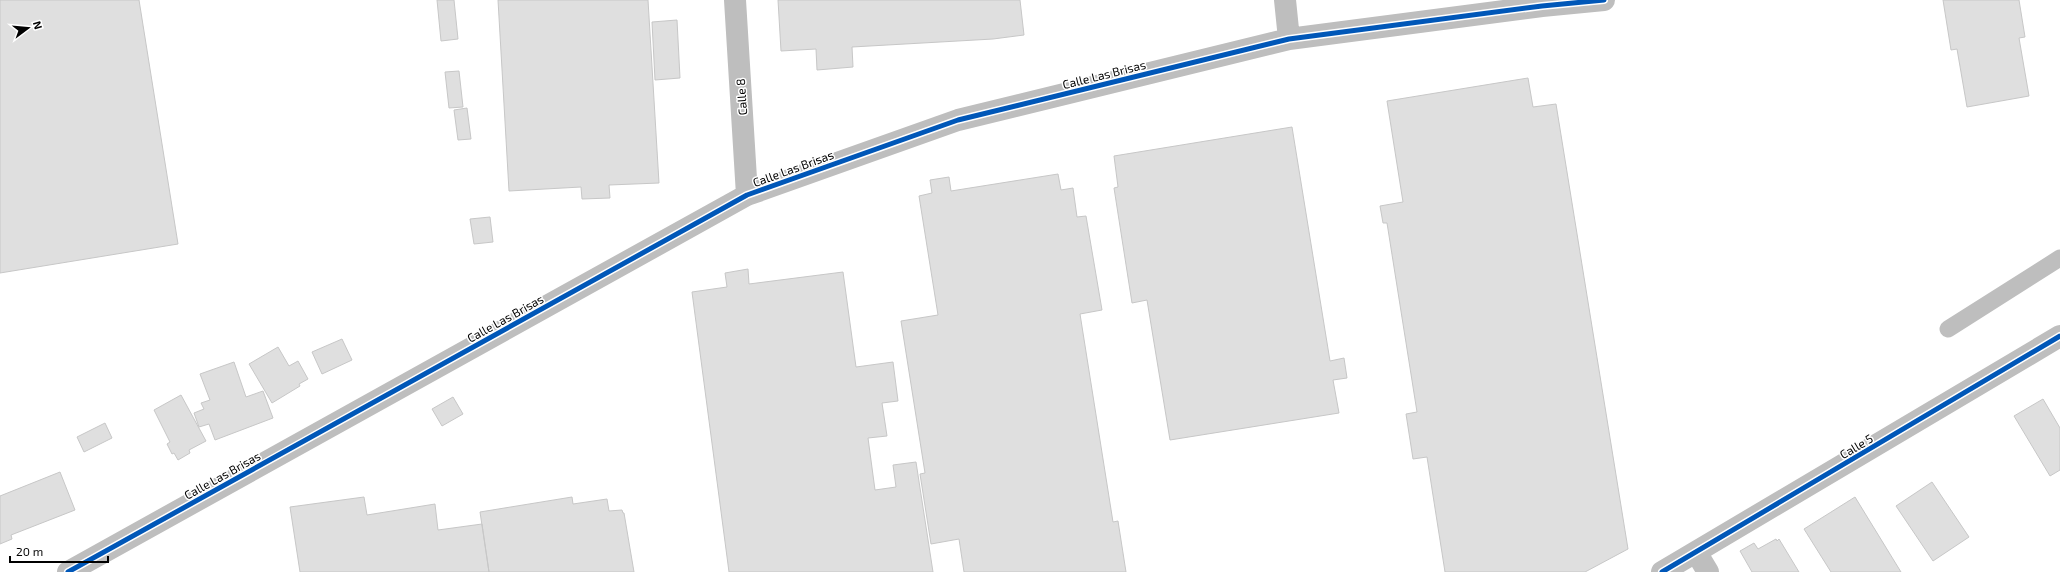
<svg xmlns="http://www.w3.org/2000/svg" width="2060" height="572" viewBox="0 0 2060 572" font-family="'Exo 2',sans-serif">
	<style>
		.building { fill: #dfdfdf; stroke: #c7c7c7 }
		.lines { fill: none; stroke-linecap: round; stroke-linejoin: round }
		.service { stroke: #bebebe; stroke-width: 17 }
		.minor { stroke: #bebebe; stroke-width: 22 }
		.cycleway-casing { stroke: #fff; stroke-width: 8 }
		.cycleway { stroke: #0057b8; stroke-width: 5 }
		.labels { text-anchor: middle; dominant-baseline: central; stroke-width: 3; stroke-linejoin: round; paint-order: stroke }
		.street-label { font-size: 12px; fill: #000; stroke: #fff }
	</style>
	<rect width="100%" height="100%" fill="#fff"/>
	<path class="building" d="M0,0h139l39,244 -178,29z
		M437,0h17l4,39 -17,2z
		M498,0h150l11,183 -50,2 1,13 -28,1 -1,-12 -72,4z
		M778,0h242l4,35 -31,4 -141,8 1,20 -36,3 -1,-21 -35,2z
		M1943,0h76l6,37 -6,1 10,58 -62,11 -10,-58 -6,1z
		M677,20l3,58 -25,2 -3,-58z
		M459,71l4,36 -14,1 -4,-36z
		M1528,78l5,29 23,-3 72,445 -43,23h-140l-18,-115 -14,2 -7,-45 11,-2 -30,-189h-4l-3,-17 23,-4 -16,-101z
		M467,108l4,31 -13,1 -4,-30z
		M1292,127l38,234 14,-3 3,20 -14,2 6,33 -169,27 -23,-140 -15,3 -18,-115 4,-1 -4,-31z
		M1058,174l3,16 12,-2 4,29 9,-1 16,94 -22,4 33,208 5,-1 8,51h-162l-5,-33 -28,5 -11,-70 5,-1 -24,-152 37,-6 -19,-119 13,-3 -2,-13 19,-3 2,14z
		M490,217l3,25 -19,2 -4,-25z
		M748,269l1,15 94,-12 13,95 37,-5 5,39 -16,2 5,33 -19,2 7,52 21,-3 -3,-22 23,-3 17,110h-204l-37,-280 35,-5 -2,-14z
		M342,339l10,21 -30,14 -10,-22z
		M278,347l11,19 9,-5 10,18 -9,5 1,2 -28,17 -23,-39z
		M234,362l12,35 17,-6 10,27 -58,22 -6,-16 -10,3 -5,-14 10,-4 -3,-6 9,-3 -10,-26z
		M181,395l25,46 -17,9 1,3 -12,7 -4,-7 -2,1 -5,-10 3,-2 -16,-32z
		M453,397l10,17 -21,12 -10,-17z
		M2043,399l17,29v42l-10,6 -36,-60z
		M105,423l7,15 -28,14 -7,-15z
		M60,472l15,38 -64,25 1,4 -12,5v-48z
		M1932,482l37,55 -36,24 -37,-55z
		M364,497l3,18 68,-11 3,26 44,-6 7,48h-189l-10,-65z
		M572,497l1,7 34,-5 2,12 13,-1 1,3h1l10,59h-145l-9,-60z
		M1855,497l46,75h-70l-27,-43z
		M1776,539l1,2 2,-2 20,33h-47l-12,-21 14,-8 4,6z"/>
	<g class="lines">
		<path class="service" d="M1948,329l112,-71"/>
		<path class="minor" d="M735,0l12,195
			M1285,0l4,39
			M1696,552l12,20
			M68,572l679,-377 211,-75 331,-81 253,-33 62,-6
			M1662,572l398,-236"/>
		<g class="cycleway-casing">
			<path id="cycleway" d="M68,572l679,-377 211,-75 331,-81 253,-33 62,-6
				M1662,572l398,-236"/>
		</g>
		<use href="#cycleway" class="cycleway"/>
	</g>
	<g class="labels">
		<g class="street-label">
			<text transform="translate(1104 74) rotate(-14)">Calle Las Brisas</text>
			<text transform="translate(741 97) rotate(-94)">Calle 8</text>
			<text transform="translate(793 168) rotate(-20)">Calle Las Brisas</text>
			<text transform="translate(505 318) rotate(-29)">Calle Las Brisas</text>
			<text transform="translate(1856 446) rotate(-31)">Calle 5</text>
			<text transform="translate(222 475) rotate(-29)">Calle Las Brisas</text>
		</g>
	</g>
	<g transform="translate(28 28) rotate(74)" stroke="#ffffff" stroke-width="3" paint-order="stroke">
	<path d="M0-3L7 15L0 10L-7 15Z" fill="#000000"/>
	<text y="-6" font-size="11" font-weight="bold" text-anchor="middle" fill="#000000">N</text>
	</g>
	<path d="M10 556v6h98v-6" fill="none" stroke="#000000" stroke-width="2"/>
	<text x="16" y="556" font-size="12" fill="#000000" stroke="#ffffff" stroke-width="3" paint-order="stroke">20 m</text>
</svg>
